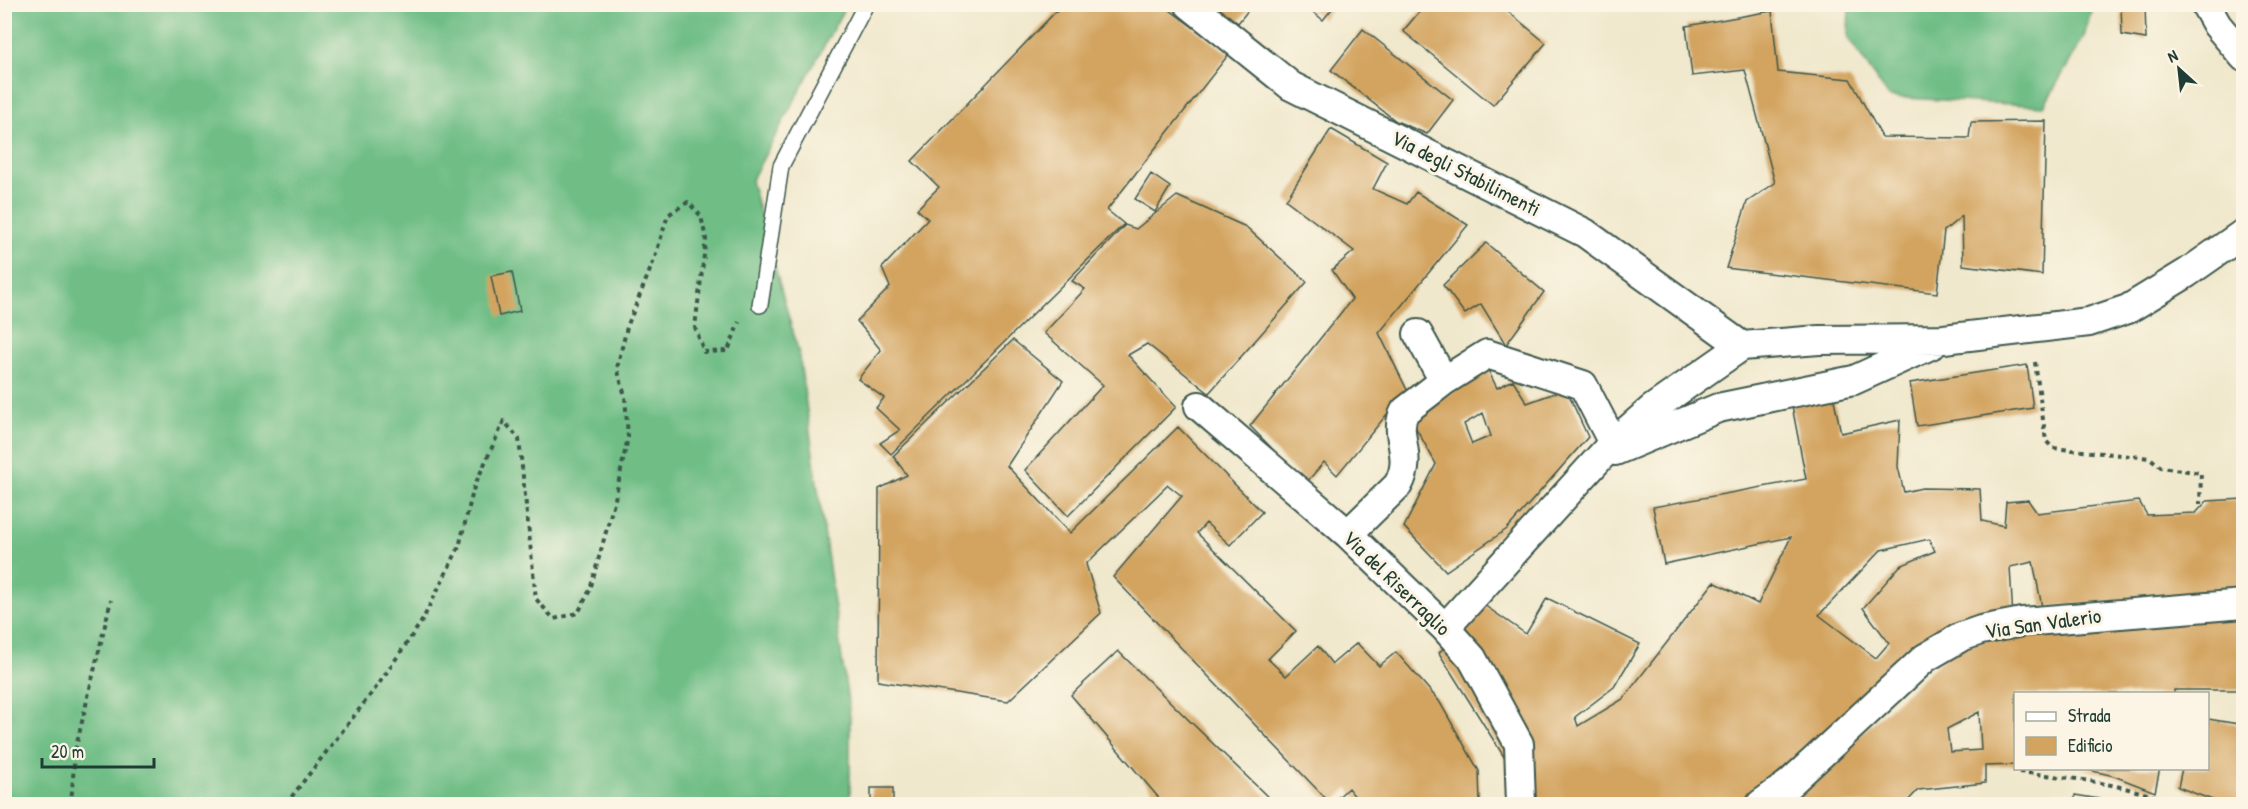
<svg xmlns="http://www.w3.org/2000/svg" width="2248" height="809" viewBox="0 0 2248 809" font-family="'Patrick Hand',sans-serif">
	<style>
		.forest { fill: #70be86; stroke: #487e5d; stroke-width: 1.5 }
		.building { fill: #d3a460; fill-rule: evenodd }
		.lines { fill: none; stroke-linecap: round; stroke-linejoin: round }
		.lane-casing { stroke: #3e574b; stroke-width: 18 }
		.street-casing { stroke: #3e574b; stroke-width: 32 }
		.path { stroke: #3e574b; stroke-width: 4; stroke-dasharray: 4.5 4.5; stroke-linecap: butt }
		.lane { stroke: #fff; stroke-width: 15 }
		.street { stroke: #fff; stroke-width: 28 }
		.labels { text-anchor: middle; dominant-baseline: central; stroke-width: 6; stroke-linejoin: round; paint-order: stroke }
		.street-label { font-size: 21px; fill: #1f3d34; stroke: #fcf5e5 }
	</style>
	<rect width="100%" height="100%" fill="#fcf5e5"/>
	<filter id="ink" filterUnits="userSpaceOnUse"><feTurbulence type="fractalNoise" baseFrequency=".0167" numOctaves="2"/><feDisplacementMap in="SourceGraphic" scale="12" xChannelSelector="R" yChannelSelector="G"/><feConvolveMatrix kernelMatrix="1 2 1 2 8 2 1 2 1" color-interpolation-filters="sRGB"/></filter>
	<filter id="wash" filterUnits="userSpaceOnUse"><feTurbulence type="fractalNoise" baseFrequency=".008" numOctaves="4" result="noise"/><feDisplacementMap in="SourceGraphic" scale="24" xChannelSelector="R" yChannelSelector="G"/><feGaussianBlur stdDeviation="1.35" result="paint"/><feColorMatrix in="noise" values="0 0 0 0 0 0 0 0 0 0 0 0 0 0 0 0 0 1.4 0 .05"/><feComposite in="paint" operator="in"/></filter>
	<g filter="url(#wash)">
		<rect width="100%" height="100%" fill="#f0e8cc"/>
		<path class="forest" d="M15,4l831,1 -95,176 48,173 51,362v88h-845l-1,-790z
			M1849,5v-1l244,1 -9,32 -40,69 -155,-9 -41,-59z"/>
		<g id="blocks">
			<path class="building" d="M1063,4h105l2,6 59,44 -122,156 17,14 -233,230 -11,-11 20,-13 -24,-22 8,-10 -26,-19 23,-29 -24,-29 33,-34 -8,-19 46,-49 -11,-10 22,-22 -27,-26z
				M1214,4h39l-15,19z
				M1303,4h33l-13,16z
				M2121,4h24l1,35 -24,-4z
				M1425,5h75l46,38 -53,62 -90,-74z
				M1772,11l6,61 72,7 32,58 87,1 2,-16 75,-1 -4,154 -79,-10 -1,-49 -18,15 -7,62 -211,-25 21,-66 28,-19 -30,-113 -53,6 -6,-50z
				M1363,29l90,71 -26,34 -31,-13 -65,-51z
				M1331,129l56,33 -14,27 34,15 9,-12 52,33 -89,108 28,57 -70,85 -13,-13 -18,21 -56,-57 102,-127 -20,-29 22,-19 -68,-51z
				M1151,174l19,13 -15,25 -20,-13z
				M1177,196l69,31 61,55 -98,111 -62,-49 -19,11 48,52 -108,109 -43,-46 78,-85 -59,-52 41,-44 -13,-8 53,-56 11,4z
				M1486,243l58,49 -38,53 -25,-41 -16,10 -22,-29z
				M512,272l8,39 -21,5 -8,-40z
				M1013,340l50,41 -56,85 63,67 108,-106 84,85 -32,33 -24,-22 -9,10 99,98 -28,28 18,17 32,-30 14,18 25,-21 22,23 17,-14 43,49 40,70 1,33h-119l-13,-16 -17,16 -218,-227 69,-81 -14,-11 -82,79 15,49 -93,88 -130,-20 1,-192 28,-14 -14,-19z
				M2027,365l6,43 -116,18 -7,-43z
				M1488,370l9,18 16,-8 14,23 39,-14 22,48 -81,92 -61,42 -42,-44 32,-63 -26,-47zM1483,413l8,23 -19,8 -8,-20z
				M1833,395l8,38 59,-13 -2,47 6,25 18,-4 58,1 2,32 22,5 2,-24 22,-2 9,13 102,-12 8,14 49,-2 11,-12 37,-2v93l-202,15 -9,-45 -23,5 3,51 -86,23 -184,163h-237v-44l-67,-107 42,-50 45,31 21,-36 93,46 -26,43 -39,30 3,9 45,-27 91,-117 44,22 33,-67 -127,27 -11,-57 153,-28 -14,-73zM1929,539l6,12 -35,15 -37,42 26,35 -13,15 -57,-43 62,-65z
				M2234,610v9l10,1v70h-70v4h-158v71l-31,1v17l-67,7 -13,14h-121l170,-155 72,-20zM1979,712l2,38 -31,2 -3,-23z
				M1118,651l157,153h-111l-93,-109z
				M2208,719l36,6v79h-21l-45,-17 4,-19h26z
				M2080,768h80l-5,24 -41,-16z
				M871,788h22v16h-22z
				M2075,795l48,8v1h-49z"/>
		</g>
	</g>
	<g filter="url(#ink)">
		<use href="#blocks" fill-opacity="0" stroke="#3e574b" stroke-width="1.5"/>
		<g class="lines">
			<g class="lane-casing">
				<path id="lane" d="M760,305l21,-139 85,-162"/>
			</g>
			<g class="street-casing">
				<path id="street" d="M1189,4l102,82 294,147 157,113
					M2205,4l12,21 27,32
					M1418,334l26,47
					M1199,406l149,128 97,94 27,30 47,86 2,60
					M1615,451l103,-43 136,-28 79,-36
					M1348,534l50,-49c17,-30 -6,-50 7,-74l39,-30 43,-27 96,31 30,58
					M1445,628l168,-185 39,-34 90,-63 77,-6 125,-1 145,-17 39,-13 59,-36 57,-40
					M1761,804l28,-20 136,-126 36,-21 20,-7 41,-8 222,-18"/>
			</g>
			<path class="path" d="M2035,362l11,79 7,7 97,10 11,9 40,6 -1,31
				M2019,772c53,6 105,11 155,32
				M71,804l4,-53 36,-151
				M286,804l92,-119 44,-64 37,-74 15,-60 30,-66 15,18 17,160 18,20 24,-6 12,-23 25,-91 13,-62 -3,-41 -8,-28 10,-41 27,-67 14,-45 20,-13 13,14 5,23 -11,88 9,25 24,-1 11,-29"/>
			<use href="#lane" class="lane"/>
			<use href="#street" class="street"/>
		</g>
	</g>
	<g class="labels">
		<g class="street-label">
			<text transform="translate(1466 173) rotate(27)">Via degli Stabilimenti</text>
			<text transform="translate(1397 583) rotate(44)">Via del Riserraglio</text>
			<text transform="translate(2043 623) rotate(-8)">Via San Valerio</text>
		</g>
	</g>
	<rect width="2248" height="809" fill="none" stroke="#fcf5e5" stroke-width="24"/>
	<rect x="2014" y="692" width="195" height="78" fill="#fcf5e5" stroke="#a4ab9e" stroke-width="1.5"/>
	<rect x="2026" y="712" width="30" height="9" fill="#ffffff" stroke="#a4ab9e" stroke-width="1.5"/>
	<text x="2068" y="722" font-size="18" fill="#1f3d34">Strada</text>
	<rect x="2026" y="737" width="30" height="18" fill="#d3a460" stroke="#a4ab9e" stroke-width="1.5"/>
	<text x="2068" y="752" font-size="18" fill="#1f3d34">Edificio</text>
	<g transform="translate(2179 69) rotate(333)" stroke="#fcf5e5" stroke-width="4.5" paint-order="stroke">
	<path d="M0-4.5L10 22L0 15L-10 22Z" fill="#1f3d34"/>
	<text y="-9" font-size="16" font-weight="bold" text-anchor="middle" fill="#1f3d34">N</text>
	</g>
	<path d="M42 758v9h112v-9" fill="none" stroke="#1f3d34" stroke-width="3"/>
	<text x="51" y="758" font-size="18" fill="#1f3d34" stroke="#fcf5e5" stroke-width="4.5" paint-order="stroke">20 m</text>
</svg>
